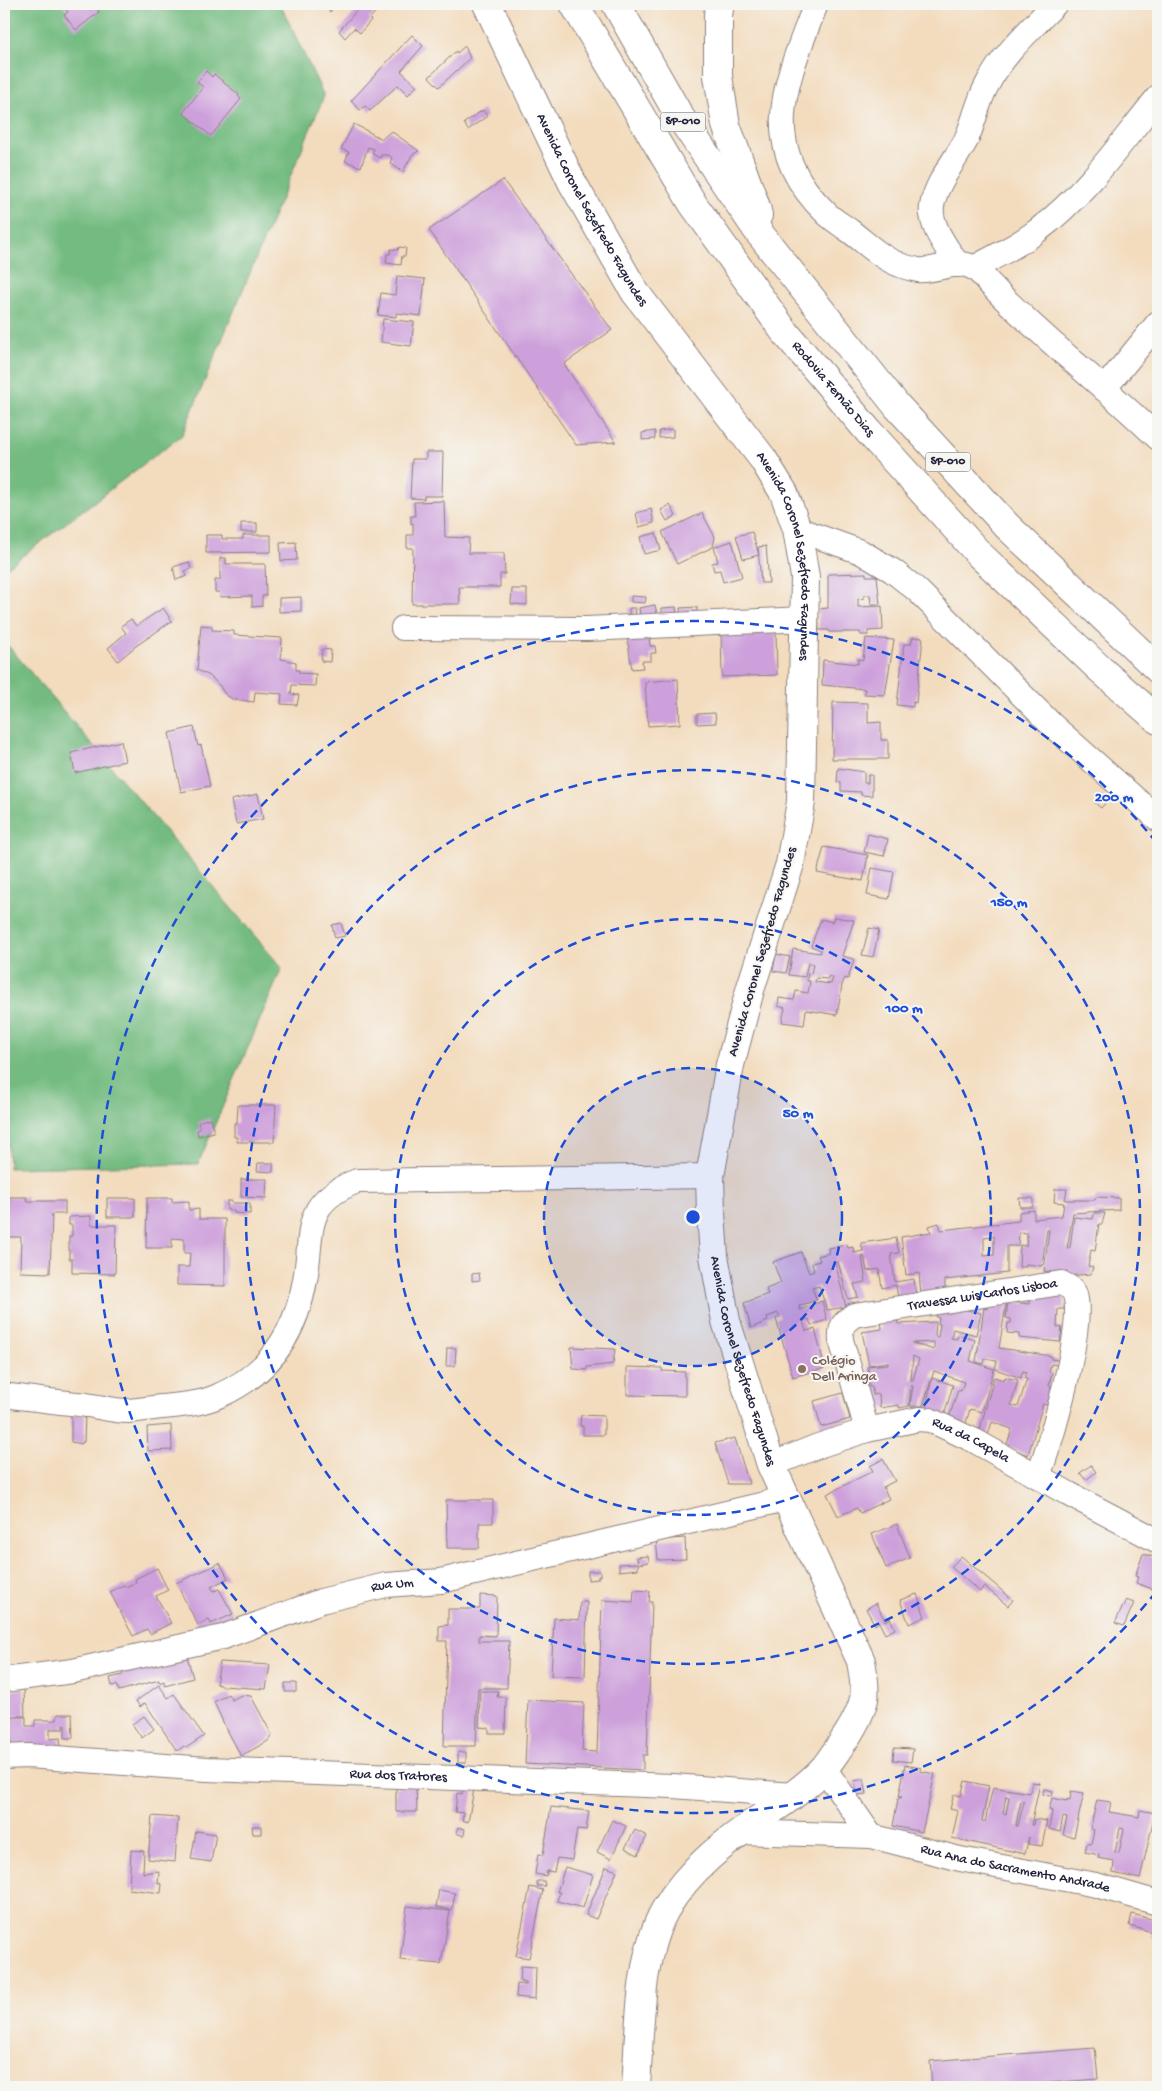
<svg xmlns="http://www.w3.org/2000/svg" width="1162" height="2091" viewBox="0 0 1162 2091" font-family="'Gochi Hand',sans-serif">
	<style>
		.forest { fill: #73bb80; stroke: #4a6e5e }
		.building { fill: #cda0db; fill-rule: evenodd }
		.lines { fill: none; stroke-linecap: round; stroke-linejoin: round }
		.minor-casing { stroke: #8a7f7c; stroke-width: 26 }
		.secondary-casing { stroke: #8a7f7c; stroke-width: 30 }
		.motorway-casing { stroke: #8a7f7c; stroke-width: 30 }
		.minor { stroke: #fff; stroke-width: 24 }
		.secondary { stroke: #fff; stroke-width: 28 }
		.motorway { stroke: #fff; stroke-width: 28 }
		.ring { fill: none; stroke: #1d4ed8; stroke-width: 2.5; stroke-dasharray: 9 6 }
		.education-dot { fill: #8d6e63; stroke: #f6f6f2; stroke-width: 2 }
		.labels { text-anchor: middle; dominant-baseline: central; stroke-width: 4; stroke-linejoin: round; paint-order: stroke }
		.shield { fill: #f6f6f2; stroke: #626272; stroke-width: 1 }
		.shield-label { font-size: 12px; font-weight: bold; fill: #22223b }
		.street-label { font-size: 14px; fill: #22223b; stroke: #f6f6f2 }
		.education-label { font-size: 14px; fill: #785e54; stroke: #f6f6f2; text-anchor: start }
		.centre { fill: #1d4ed8; stroke: #f6f6f2; stroke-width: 2.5 }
		.ring-label { font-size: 15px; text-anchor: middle; font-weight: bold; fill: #1d4ed8; stroke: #f6f6f2; stroke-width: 4; stroke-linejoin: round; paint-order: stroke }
	</style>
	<rect width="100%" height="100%" fill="#f6f6f2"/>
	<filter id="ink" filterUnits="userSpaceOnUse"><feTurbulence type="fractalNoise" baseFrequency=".02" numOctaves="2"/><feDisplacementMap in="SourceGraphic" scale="10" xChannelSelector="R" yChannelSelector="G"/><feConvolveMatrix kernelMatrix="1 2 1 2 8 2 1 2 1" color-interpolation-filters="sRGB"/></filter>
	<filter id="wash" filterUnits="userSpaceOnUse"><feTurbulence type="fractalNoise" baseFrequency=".0096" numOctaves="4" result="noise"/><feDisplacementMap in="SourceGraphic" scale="20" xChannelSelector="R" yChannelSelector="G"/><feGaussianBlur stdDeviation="1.12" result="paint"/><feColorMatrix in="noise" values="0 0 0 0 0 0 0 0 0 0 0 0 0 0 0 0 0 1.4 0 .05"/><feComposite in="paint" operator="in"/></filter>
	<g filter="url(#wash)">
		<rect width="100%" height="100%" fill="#f3dcbe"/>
		<path class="forest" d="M4,4h276l44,92 -142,339 -178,135z
			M4,641l278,327 -84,196 -189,4 -5,-100z"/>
		<g id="blocks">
			<path class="building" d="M62,4h31l6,8 -23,18 -12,-15 4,-3z
				M322,4h15l-7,8z
				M350,4h33l-14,15 2,1 -11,13 -6,-5 -9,10 -6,-7 18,-21z
				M412,35l11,11 -22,25 16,15 -9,9 -10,-10 -28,26 -5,-5 -5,4 -9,-9z
				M465,46l5,12 -31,29 -10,-10 27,-26 1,2z
				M206,71l6,6 2,-3 25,21 -1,1 3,3 -30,37 -28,-23 20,-26 -6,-5z
				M483,110l4,6 -19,14 -4,-7z
				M354,124l28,15 9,-8 28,20 -7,4 -9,17 -13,-9 2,-5 -3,-3h-8l-1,3 -8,-4 2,-5 -6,-2 -7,20 -16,-6 4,-9 -8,-3z
				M503,180l109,150 -48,34 52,78 -40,3 -147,-215z
				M399,247l7,1 -1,8h-3l-1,9 -15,-2 1,-9h3l1,-5 7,1z
				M397,276l28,3 -4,37 -25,-3v4l-18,-2 3,-22 14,2z
				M383,319l31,3 -3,24 -30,-4z
				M673,429v8l-14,1v-7z
				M655,431v8l-13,1v-7z
				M426,452h17l-1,44h-18v3l-14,-1 2,-39h14z
				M444,501l1,36 24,1 -1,15h36l1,21h-5v13h-41l1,17h-48l1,-56h-6v-13h6v-12l-2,1v-8h4l-1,-14z
				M670,505l6,11 -9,5 -6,-11z
				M651,509l3,14 -15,4 -3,-14z
				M702,513l13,24 -2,10 -36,17 -15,-32z
				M241,523h16v9h-16z
				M752,532l7,23 -16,4 -7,-23z
				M656,533l5,17 -17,4 -4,-17z
				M206,535h16v4h21v-4h28v17l-65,1z
				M732,541l10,36 -19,5 -3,-12 -6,1 -2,-8 6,-1 -4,-15z
				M296,542l1,18 -16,1 -1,-18z
				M766,546l3,37h-8l-3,-36z
				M220,558h6v6h39l1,32h-4v10l-10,1v-11l-32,1 -1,-5h-4v-12h5z
				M189,562l2,7 -6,2 2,5 -11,4 -3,-13z
				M866,573v3h11l3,28h-9l-1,-9h-6v3l-6,1v8l24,-1 1,24 -15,1v4h-7l-1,-3h-31v-2h-10l-1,-21 10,-1v-34z
				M512,589h15v16l-16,-1z
				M631,596l15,1 -1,6 -14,-1z
				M301,597v14l-22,1v-14z
				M655,605l3,14 -17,2 -2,-13z
				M676,607l1,7 -15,1v-7z
				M697,607v10h-16l-1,-9z
				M163,608l9,13 -36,25 -18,15 -10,-13 18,-15 -5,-7 10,-7 5,7z
				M629,608h7l-1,9 -6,-1z
				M201,625l11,1v4l22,1v4l48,3 -1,21 15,3v8h3v3l17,1 -1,12 -23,-1 -1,9 8,1 -2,10 -16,-1 1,-10 -27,-2 -1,10 -22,-3 -8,-6 -4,-7 -10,-10 -13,-6z
				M776,630l1,45 -55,2 -1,-44z
				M649,636l1,10h5l1,7h-5v8h-9l1,7 -11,1 -5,-32z
				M913,637l10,1 -7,65 -3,-1v5l-16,-2 7,-61h7z
				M866,638l28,2 -9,55 -21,-1 1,-5 -43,-4 1,-25 35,4v-5l5,1z
				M322,649l9,1 -1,12 -9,-1z
				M678,679l2,45 -32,2 -3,-44z
				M833,702l35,1v20l13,-1v18h7v19h-56z
				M715,713l1,10 -19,1v-10z
				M194,727l4,19 3,-1 9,41 -29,6 -12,-59z
				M121,741l4,20 -50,12 -4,-20z
				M838,768l26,4v11h4v-8h4v21l-11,-1v-3l-20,-1v-8l-4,-1z
				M258,794l5,25 -27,5 -5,-24z
				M1101,796l6,5 -6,7 -6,-5z
				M868,834l20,5 -4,17 -20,-4z
				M824,847l44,8 -5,26 -46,-8z
				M872,868l22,4 -5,27 -22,-4z
				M834,917l20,3 -12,36 12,3 -6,20 -3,-1 -3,7 -5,30 -31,-5 -2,15 -22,-3 3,-14 -7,-2 1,-8 15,2 2,-9 12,2 2,-12h-3l1,-8 3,1 2,-10 -5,-1 -3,14 -16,-2 4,-26 27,4 1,-3 -10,-4 10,-27 11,3zM829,976l4,2 -2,6 -16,-2 1,-4 11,1z
				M341,923l4,13 -10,2 -3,-13z
				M869,928l10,2 -6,27 -11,-2z
				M776,954l14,3 -4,16 -13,-2z
				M238,1105h38l-2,37h-37v-5h-3v-14h3z
				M210,1118l4,14 -16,4 -1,-6 3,-1 -2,-7z
				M258,1163h15v9l-16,-1z
				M241,1179h26l-1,19 -25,-1z
				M1055,1189h12l-2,11h30l1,-3 23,1v12l-46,3 -6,36 3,-2 4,-30 19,2 1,-6h11l-3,11h-3l-4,27 -4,-1 -3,16 5,1 -2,7 -25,2v-2l-22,-3 5,-41h-2l-5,36 -16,-2v3h-7l1,-22 6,1 1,-13 -8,-1 -1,14h-11v27l-62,7v11l-24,4 -2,-22 -13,2 -5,-38 30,-5 -2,-6 10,-3 2,7 78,-9v-9l15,-2v9l28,-3 2,-13 -10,-1zM994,1236v19l-10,1v-19z
				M4,1197h23l-1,4h39v13h-13l-2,59 -30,-1 1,-35h-17z
				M107,1198h28v19h-28z
				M147,1198h25v4l17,-1v9l10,-1v10h26v67l-48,-1v-18h12l1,-14h-6v-14l-12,-1v10h-26z
				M1019,1198h14v9h-13z
				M227,1201h5v2h18v11l-16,-1v-3h-7z
				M91,1216v9h25l-1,49 -43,-1v-14h-3v-23h3v-11h-3v-8z
				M896,1238l3,15 -8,1 4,28 19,-3 2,17 -18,2 -2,-13 -14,3 -3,-19 -12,2 -3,-15 -2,1 4,25 -12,2 4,13 -10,2 -10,-37h-3l11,45 -19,3 -8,-24 -7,2 5,12 -18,6 1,4 22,-9 5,19 -16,5 -2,-6 -6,2 3,10 9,-2 10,39 -32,9 -17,-58 4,-2 -2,-4 -11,4 1,4 -17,7 -7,-25 24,-9 -2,-5 15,-6 -8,-21 28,-10 8,21 5,-2 -2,-8 8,-2 -2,-5 11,-3 -1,-5 19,-3 1,3 5,-1 1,6 9,-2 -2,-8z
				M479,1273l1,7 -8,1v-7z
				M1057,1292l8,7 -1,10h-6l-1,18 5,1 -2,14 -41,-4v-4l-12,-1 1,-10h3v-4l-5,-1 2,-16 22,2v-7z
				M1007,1300l-8,48 52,8v3l7,1 -1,5 -6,-1 -2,8 3,1 -3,13 3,1 -5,18 -4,-1 -15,51 -22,-8 6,-18 -20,-7 -5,16 -8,-5 15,-56 10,3 1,-3 13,3 -7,25 7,2 9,-28 -3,-1 2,-6 -3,-1 -2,7 -26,-9 2,-8 -12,-2 -1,5 -8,-2 8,-54 3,1 1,-6z
				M957,1308l24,5 -5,22 -23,-6 -2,9 6,1 1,-4 17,5 -5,21 24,8 -12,43 -12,-3 -5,17 -16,-8 9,-28 3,1 3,-9 -30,-11 -11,35h-13l3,-20h-2l-2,20 -10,2v-3l-19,3 -1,-14 -6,1 -1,-8h-3l-1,-21 20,-2v-2l-19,3 -7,-33 20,-3 -1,-9 16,-3 1,7 38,-2 -1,14 3,1 2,-13h-2l1,-6 -3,-1 1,-6 14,2 1,-4zM934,1342v8l-22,-7zM913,1356l6,3 -6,21h-2z
				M571,1347l44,2 -2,15 -26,3v3l-14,-1z
				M447,1348h9l-1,18h-9z
				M627,1367l35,1v3l23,1v24l-58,-1z
				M932,1378l21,7 -9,31 -18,-9z
				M843,1393l7,26 -29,8 -7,-26z
				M71,1415h14l-1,27h-2v2l-11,-2z
				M581,1415l23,1v19h-21v-9h-3z
				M171,1425l1,25 -24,1 -1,-24z
				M735,1438l14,46h-21l-13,-41z
				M883,1459l12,22 -12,6 6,12 -29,14 -3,-5 -19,8 -11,-22 46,-23 -3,-5z
				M1091,1465l5,7 -10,8 -6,-7z
				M446,1500h47v23h-14v25h-32z
				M897,1524l13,34 -24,10 -14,-34z
				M685,1538l1,21 -28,1 -2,-20z
				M1143,1554l15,4v33l-22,-8 2,-6 -3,-1z
				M648,1556l1,6 -11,2v5l-19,2v-7l19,-1 -1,-6z
				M961,1556l52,44 -5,6 -24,-20 -4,6 -29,-25z
				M220,1563l8,15 -17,9 3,4 5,-2 14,25 -22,10 -2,-5 -11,6 -22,-42z
				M157,1568l11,22 -12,6 15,27 -21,11 -3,-5 -14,7 -23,-44 14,-7 2,2 10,-5 -1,-3z
				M588,1571h12v5h-2v3l-10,1z
				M634,1590l16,1 -1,11h3l-5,153h-4v15l-118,-6 3,-64 56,3 -2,48 15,1 5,-152 31,2z
				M917,1594l8,23 -16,7 -9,-24z
				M480,1595l17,1 -1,40 -17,-1v6h30l-2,47h-29l-2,58h-32l3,-105h-8v-15l9,-1v-16h32z
				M1126,1600l8,3 -10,23 -9,-3z
				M580,1602h7l-2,75 -34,-1 3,-58 25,2z
				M876,1603l9,18 5,-3 5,11 -10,5 -6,-12 -4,3 -9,-16z
				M186,1652l7,26 -28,8 -1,-5 -5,2v-3l-40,11 -2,-6 -5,1 -2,-8 13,-3 -1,-4 31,-7 1,2 5,-2 -2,-4z
				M220,1662l50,3 -4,24 -43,-3 -7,-2z
				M285,1683h11v9h-11z
				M159,1685l9,13 6,-4 30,42 -18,12 -2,-2 -7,5 -32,-48 -5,4 -4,-6z
				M24,1689l1,27h-20v-25z
				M480,1691h18l-1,6h9l-1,36h-16v-5l-10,-1z
				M228,1694l4,6 9,-5 10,1 21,39 -4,6 -27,15 -17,-32 -10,-22z
				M58,1714h14l1,24h-8v-13l-2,-1v5h-13v10l10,-1 1,10h-50l-1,-31h16v9h9v-6h22z
				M144,1716l10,13 -12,9 -10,-14z
				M894,1748l19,1 -2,13 -18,-2z
				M458,1752h8v11h-8z
				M905,1765l16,3 -1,3 15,3 -13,58 -29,-6 5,-27 4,-2h-3z
				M864,1779l3,15 -9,1 -4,-14z
				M965,1781l24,5 -7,35 3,1 8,-35 37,6 2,-11 8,1 -9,42h2l1,-6 13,2 -5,25 -14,-2 1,-7 -4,17 -73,-16 6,-27 -8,-2 4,-15 7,2zM1006,1796l3,1 -3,17 -3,-1zM1021,1801l3,1 -6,24h-2z
				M416,1786l1,26h-21v-25z
				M463,1788l11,1 -6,33 -6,-2 2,-7 -9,-1 2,-19 5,1z
				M1044,1789l9,2 -1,5 -10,-1z
				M1071,1791l13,2 -10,44 -11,-2 4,-17 -4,-1 -3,15 -11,-3 3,-18 -3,-1 3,-12 15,3v-2l3,1z
				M1097,1800l14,2 -2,10 30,5 1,-7 15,3 -15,66 -27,-6 1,-12 -16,-3 1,-3 -14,-3 2,-9 4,1 3,-14 -4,-1zM1120,1828l4,1 -5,24 -4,-1z
				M551,1807l38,4 -3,19 -9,-1 -5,31 -15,-2 -3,14 -7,-1 -1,5 -11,-2 3,-20 5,1z
				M152,1816l26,2 -3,44 -27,-3z
				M612,1820l14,6 -15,33 -14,-7z
				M252,1826h9v8h-8z
				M458,1827l7,2 -1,7 -8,-3z
				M635,1830l12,6 -9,19 -13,-7z
				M196,1831l20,3 -5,28 -20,-3z
				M131,1850l13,1 -1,22 16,-2 -1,12 4,1 -1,9 -32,-4z
				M565,1867l28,8 -10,33 -26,-7 3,-9h-3z
				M606,1867l11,4 -21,48 -10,-4z
				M537,1881h7l1,5h-8z
				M530,1887l13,3 -14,68 -13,-2z
				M439,1890l16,3 -3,17 -16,-3z
				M407,1906l43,5 -9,53 -41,-4z
				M1132,1914l26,7v17l-6,-1 1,-5 -24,-6z
				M521,1966l15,1 -1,32 -19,-2 1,-13 9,1v-3l-6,-1z
				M1095,2048l3,31 -100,8h-66l-2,-26z"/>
		</g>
	</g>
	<g filter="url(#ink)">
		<use href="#blocks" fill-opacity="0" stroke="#8a7f7c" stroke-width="1"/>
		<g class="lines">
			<g class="minor-casing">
				<g id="minor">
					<path d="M816,4c-30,78 -61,140 10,209 7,7 16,12 24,18 16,12 31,27 50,34 5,2 13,4 18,5 18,2 39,-12 56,-2 7,4 13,14 19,19 11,12 23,23 35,34 43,40 88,76 130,117"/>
					<path d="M958,265c-10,-16 -29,-39 -26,-59 4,-23 22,-44 33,-64 9,-18 12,-39 22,-57 16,-31 44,-56 68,-81"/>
					<path d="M974,268c21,-12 44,-22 63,-37 48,-36 84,-88 121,-134"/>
					<path d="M1104,389l54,-66"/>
					<path d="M797,529l64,23 32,19 24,19 136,136 105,93"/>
					<path d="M403,628l184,1 218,-10"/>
					<path d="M4,1395c27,4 55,7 83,10 13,2 28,6 41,6 12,-1 23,-3 34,-4 19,-2 39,-3 56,-11 51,-22 78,-63 87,-116 9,-50 -4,-77 52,-99l353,-5"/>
					<path id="s1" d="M867,1430l-26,-90c-1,-14 2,-17 13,-25l207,-32c6,3 12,5 14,12 10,31 -24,147 -37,181"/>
					<path id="s2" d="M771,1465l47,-19 49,-16 52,-11 11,1 45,21 94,53 89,47"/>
					<path id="s3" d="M4,1680l69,-9 150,-34 98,-36 65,-16 55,-4 344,-82"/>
					<path id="s4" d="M4,1757l24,-1 179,13 466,17 121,9"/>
					<path d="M824,1768l47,68"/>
					<path id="s5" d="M740,1832l131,4 89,23 136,26 62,18"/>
				</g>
			</g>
			<g class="secondary-casing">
				<g id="secondary">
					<path id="s6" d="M487,4l85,178 63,110 128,167 21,34 13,36 8,48 -4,225 -11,62 -40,126 -20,75 -20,111 1,37 3,43 12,65 45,144 90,196c2,12 5,26 3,38 -4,17 -14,33 -24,47 -5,7 -10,15 -15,21 -17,19 -39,34 -59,47 -39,27 -77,54 -101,96 -27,48 -25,123 -29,177"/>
				</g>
			</g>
			<g class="motorway-casing">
				<g id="motorway">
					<path id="s7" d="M574,4l119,200 91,127 85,101 111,123 120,114 58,51"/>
					<path d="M616,4l64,113 80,117 137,172 110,120 151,143"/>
					<path d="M720,4l-2,11v61l8,49 30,82 2,8"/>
				</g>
			</g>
			<use href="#minor" class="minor"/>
			<use href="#secondary" class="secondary"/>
			<use href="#motorway" class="motorway"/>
		</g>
	</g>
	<circle cx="693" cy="1217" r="149" fill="#1d4ed8" fill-opacity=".12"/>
	<g class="ring">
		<circle cx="693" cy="1217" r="149"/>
		<circle cx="693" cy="1217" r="298"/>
		<circle cx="693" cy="1217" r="447"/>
		<path d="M1156 1592A596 596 0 1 1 1156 842"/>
	</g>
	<circle class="education-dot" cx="802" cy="1369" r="5"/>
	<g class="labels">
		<g class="shield">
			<rect x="660.5" y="112.5" width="45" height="19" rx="4"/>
			<rect x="925.5" y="452.5" width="45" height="19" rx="4"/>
		</g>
		<g class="shield-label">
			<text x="683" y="122">SP-010</text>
			<text x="948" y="462">SP-010</text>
		</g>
		<g class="street-label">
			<text stroke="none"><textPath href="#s6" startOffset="231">Avenida Coronel Sezefredo Fagundes</textPath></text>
			<text stroke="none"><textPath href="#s7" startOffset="465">Rodovia Fernão Dias</textPath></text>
			<text stroke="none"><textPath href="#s6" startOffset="636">Avenida Coronel Sezefredo Fagundes</textPath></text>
			<text transform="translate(763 952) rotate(-74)">Avenida Coronel Sezefredo Fagundes</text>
			<text stroke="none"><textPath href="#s1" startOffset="254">Travessa Luis Carlos Lisboa</textPath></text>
			<text stroke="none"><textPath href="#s6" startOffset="1461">Avenida Coronel Sezefredo Fagundes</textPath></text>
			<text stroke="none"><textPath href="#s2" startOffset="212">Rua da Capela</textPath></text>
			<text stroke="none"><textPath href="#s3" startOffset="401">Rua Um</textPath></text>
			<text stroke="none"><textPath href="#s4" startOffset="395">Rua dos Tratores</textPath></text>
			<text stroke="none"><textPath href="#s5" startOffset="279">Rua Ana do Sacramento Andrade</textPath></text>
		</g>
		<g class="education-label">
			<text x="812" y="1361">Colégio<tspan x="812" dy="16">Dell Aringa</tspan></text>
		</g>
	</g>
	<circle cx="693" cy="1217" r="8" class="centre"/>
	<g class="ring-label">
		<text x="1114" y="801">200 m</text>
		<text x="1009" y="906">150 m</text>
		<text x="904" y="1012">100 m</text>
		<text x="798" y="1117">50 m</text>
	</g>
	<rect width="1162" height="2091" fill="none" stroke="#f6f6f2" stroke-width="20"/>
</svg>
